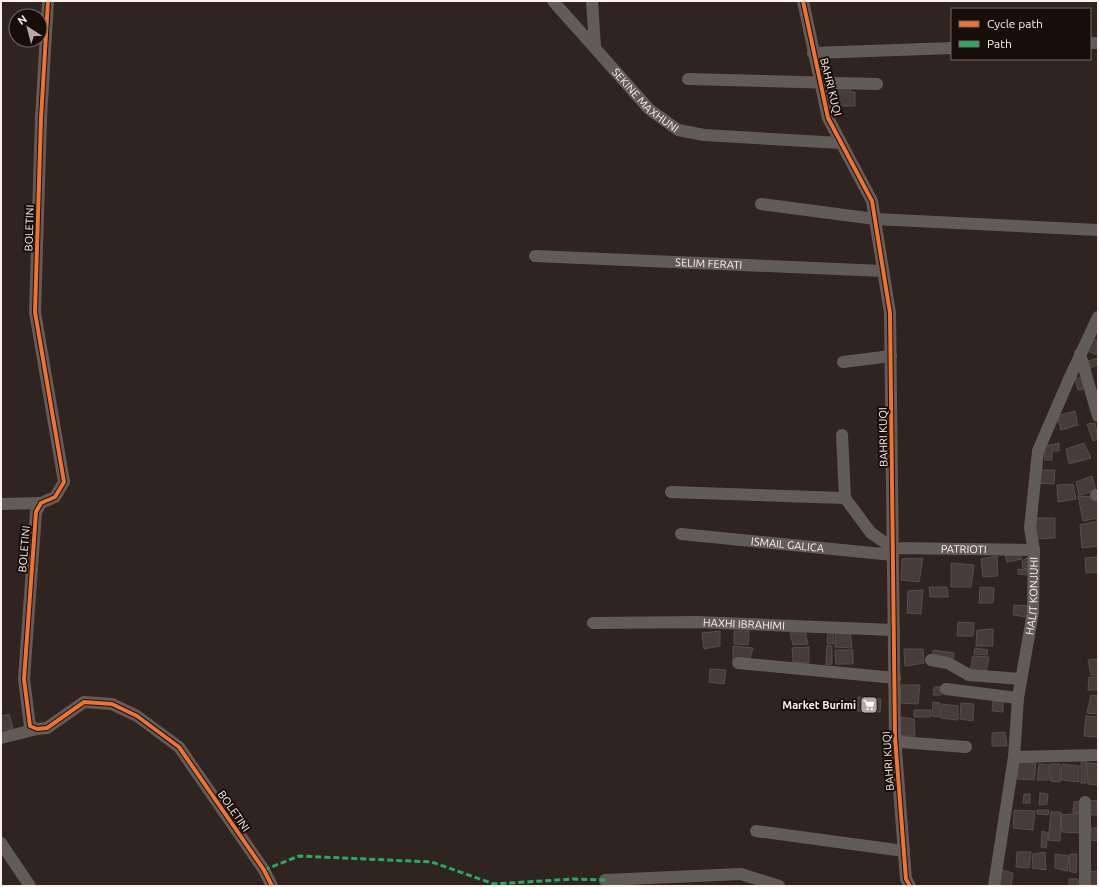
<svg xmlns="http://www.w3.org/2000/svg" width="1099" height="887" viewBox="0 0 1099 887" font-family="Ubuntu,sans-serif">
	<style>
		.building { fill: #463c38; stroke: #574d49 }
		.lines { fill: none; stroke-linecap: round; stroke-linejoin: round }
		.minor { stroke: #625c59; stroke-width: 12 }
		.quiet { stroke: #26ab63; stroke-width: 3; stroke-dasharray: 6 3; stroke-linecap: butt }
		.cycleway-casing { stroke: #170e0a; stroke-width: 6 }
		.cycleway { stroke: #ef722f; stroke-width: 4 }
		.labels { text-anchor: middle; dominant-baseline: central; stroke-width: 4; stroke-linejoin: round; paint-order: stroke }
		.street-label { font-size: 11px; fill: #fff0eb; stroke: #170e0a }
		.poi-label { font-size: 11px; font-weight: bold; fill: #fff0eb; stroke: #170e0a; text-anchor: end }
	</style>
	<rect width="100%" height="100%" fill="#302420"/>
	<path class="building" d="M851,86v6h4v14h-16v-8l-7,-1v-10z
		M1091,338l7,3 -1,14 -12,-5z
		M1098,358v7l-7,3 -3,-7z
		M1082,377l3,12 -7,1 -3,-11z
		M1075,411l3,14 -17,5 -4,-14z
		M1095,423l3,16 -5,2 -6,-17z
		M1059,443v8h-7v9h-7l-1,-14z
		M1084,443l7,15 -22,6 -3,-15z
		M1038,470h17l-1,14 -17,-1z
		M1092,476l4,15 -17,4 -3,-13z
		M1073,484l3,15 -18,3 -1,-17z
		M1078,496l20,1v21l-15,3z
		M1034,518h21v20l-22,1z
		M1098,521v25l-16,2 -2,-23z
		M1019,552l3,7 -15,3 -2,-7z
		M997,556l1,20 -15,1 -2,-18z
		M1028,557l-1,12 -4,-1 -1,-7z
		M1098,557v15l-12,1 -1,-15z
		M923,558l-4,24 -18,-2 1,-21z
		M951,563l23,2 -3,22h-20z
		M1018,569l10,1 -1,5 -9,-1z
		M929,587h18l1,10h-18z
		M980,587l14,1 -1,15h-14z
		M923,590l-2,24 -14,-1 1,-22z
		M1014,605l14,1 -2,11 -13,-2z
		M958,622l16,1 -1,13h-16z
		M993,629v17h-17l1,-16z
		M720,631v15l-16,3 -2,-16z
		M734,631h15l-1,14 -14,-1z
		M805,631l3,13 -15,1 -3,-13z
		M828,631h5l1,13 -7,-1z
		M836,631h14l2,17 -17,-1z
		M827,645l5,1v18l-6,1z
		M733,646l20,2 -4,13h-16z
		M809,647v16l-16,-1 -1,-14z
		M975,648l13,2 -1,5 -13,-1z
		M904,649h19l1,14 -19,3z
		M835,650h18v14h-17z
		M933,650l21,3 -1,7h-21z
		M973,656l16,1 -3,16 -16,-2z
		M1098,659v16h-7l-3,-15z
		M710,669l16,1 -2,14 -15,-2z
		M1089,677h9v13h-10z
		M901,685h19l-2,19 -18,-1z
		M934,687h8l-1,8h-8z
		M1091,695l7,1v18l-11,-1z
		M858,697l23,2 -1,13 -23,-1z
		M993,701l10,1v10l-11,-1z
		M933,702l7,1v14l-8,-1z
		M961,703l13,1 -1,17 -13,-2z
		M942,704l16,2v14l-17,-2z
		M914,710h17l-1,7h-16z
		M9,714l4,14 -12,2v-14z
		M1086,716l12,1v20l-14,-1z
		M900,717l14,2 1,17h-15z
		M1005,732l2,14h-15v-13z
		M1081,761h5v22h-5z
		M1019,762l17,1 -2,17 -17,-1z
		M1087,763l11,1v21l-10,-1z
		M1039,764l10,1 -1,15h-11z
		M1050,764h10v18l-10,-1z
		M1062,764l17,2v16l-18,-2z
		M1040,793l8,1 -1,10 -8,1z
		M1024,794h6v9h-7z
		M1088,800l10,1v14h-10z
		M1080,801v12l-7,-1 1,-10z
		M1014,810l21,1 -2,19 -20,-2z
		M1037,810h12l-1,5 -11,-1z
		M1051,812h10l-1,29 -12,-1z
		M1081,813l-1,20 -18,-1 -1,-17z
		M1091,828h7v13l-8,-1z
		M1042,831l6,2 -2,15 -5,-1z
		M1017,852h14l-2,16 -13,-1z
		M1045,852l1,18 -14,-2 1,-14z
		M1055,854l14,2 -2,15 -12,-3z
		M1070,854h7l-1,19 -7,-2z
		M1002,870l11,3 -2,13h-13z
		M1098,871v15h-10v-14z
		M1069,879h9v7h-9z"/>
	<g class="lines">
		<g class="minor">
			<path d="M48,1l-7,117 -6,194 29,170 -9,15 -14,6 -5,9 -12,167 6,47 7,3 10,-1 37,-26 28,2 25,12 42,31 85,123 8,16"/>
			<path id="s1" d="M553,1l96,108 29,21 26,5 137,8"/>
			<path d="M592,1l3,46"/>
			<path d="M803,1l25,117 44,83 18,112 5,424 11,142 4,7"/>
			<path d="M1090,43h8"/>
			<path d="M813,53l139,-5"/>
			<path d="M688,79l189,5"/>
			<path d="M761,204l114,15 223,11"/>
			<path id="s2" d="M535,256l348,15"/>
			<path d="M1080,354l18,62"/>
			<path d="M843,362l48,-6"/>
			<path id="s3" d="M842,435l3,63 26,35 22,15 141,2"/>
			<path d="M671,492l174,6"/>
			<path d="M1096,495h2"/>
			<path d="M1,504l40,-1"/>
			<path id="s4" d="M681,534l212,21"/>
			<path id="s5" d="M593,623l104,-1 197,8"/>
			<path d="M931,660l17,3 21,12 52,4"/>
			<path d="M738,663l157,15"/>
			<path d="M946,689l72,9"/>
			<path d="M895,737l6,5 65,5"/>
			<path d="M1,738l36,-9"/>
			<path d="M1014,757l84,-2"/>
			<path d="M756,831l148,20"/>
			<path d="M1,843l29,43"/>
			<path d="M605,880l136,-6 38,12"/>
			<path id="s6" d="M994,886l20,-129 4,-59 15,-86 1,-62 -4,-22 8,-77 32,-74 28,-60"/>
			<path d="M1085,886v-84"/>
		</g>
		<path class="quiet" d="M264,870l35,-14 133,6 62,22 80,-5 31,1"/>
		<g class="cycleway-casing">
			<path id="cycleway" d="M48,1l-7,117 -6,194 29,170 -9,15 -14,6 -5,9 -12,167 6,47 7,3 10,-1 37,-26 28,2 25,12 42,31 85,123 8,16
				M803,1l25,117 44,83 18,112 5,424 11,142 4,7"/>
		</g>
		<use href="#cycleway" class="cycleway"/>
	</g>
	<defs>
		<g id="supermarket-square" transform="scale(0.9)"><rect x="-9" y="-9" width="18" height="18" rx="4" fill="#b7a9a4" stroke="#170e0a"/><path d="M-6-5.5h2.5l.6 2H6L4.5 2H-2.5L-4.4-4H-6ZM-1.5 3.2a1.3 1.3 0 1 0 .1 0ZM3 3.2a1.3 1.3 0 1 0 .1 0Z" fill="#fff"/></g>
	</defs>
	<g fill-rule="evenodd">
		<use href="#supermarket-square" x="869" y="705"/>
	</g>
	<g class="labels">
		<g class="street-label">
			<text transform="translate(831 87) rotate(76)">BAHRI KUQI</text>
			<text stroke="none"><textPath href="#s1" startOffset="136">SEKINE MAXHUNI</textPath></text>
			<text transform="translate(29 228) rotate(-88)">BOLETINI</text>
			<text stroke="none"><textPath href="#s2" startOffset="174">SELIM FERATI</textPath></text>
			<text transform="translate(883 437) rotate(-91)">BAHRI KUQI</text>
			<text stroke="none"><textPath href="#s4" startOffset="107">ISMAIL GALICA</textPath></text>
			<text transform="translate(24 549) rotate(-85)">BOLETINI</text>
			<text stroke="none"><textPath href="#s3" startOffset="204">PATRIOTI</textPath></text>
			<text stroke="none"><textPath href="#s6" startOffset="293">HALIT KONJUHI</textPath></text>
			<text stroke="none"><textPath href="#s5" startOffset="151">HAXHI IBRAHIMI</textPath></text>
			<text transform="translate(888 761) rotate(-94)">BAHRI KUQI</text>
			<text transform="translate(234 811) rotate(55)">BOLETINI</text>
		</g>
		<g class="poi-label">
			<text x="856" y="705">Market Burimi</text>
		</g>
	</g>
	<rect width="1099" height="887" fill="none" stroke="#fff0eb" stroke-width="4"/>
	<rect x="951" y="8" width="140" height="52" fill="#170e0a" stroke="#746864"/>
	<rect x="959" y="21" width="20" height="6" fill="#ef722f" stroke="#746864"/>
	<text x="987" y="28" font-size="12" fill="#fff0eb">Cycle path</text>
	<rect x="959" y="41" width="20" height="6" fill="#26ab63" stroke="#746864"/>
	<text x="987" y="48" font-size="12" fill="#fff0eb">Path</text>
	<g transform="translate(28 28) rotate(324)"><circle r="19" fill="#170e0a" stroke="#746864"/>
	<path d="M0-3L7 15L0 10L-7 15Z" fill="#b7a9a4"/>
	<text y="-6" font-size="11" font-weight="bold" text-anchor="middle" fill="#fff0eb">N</text>
	</g>
</svg>
